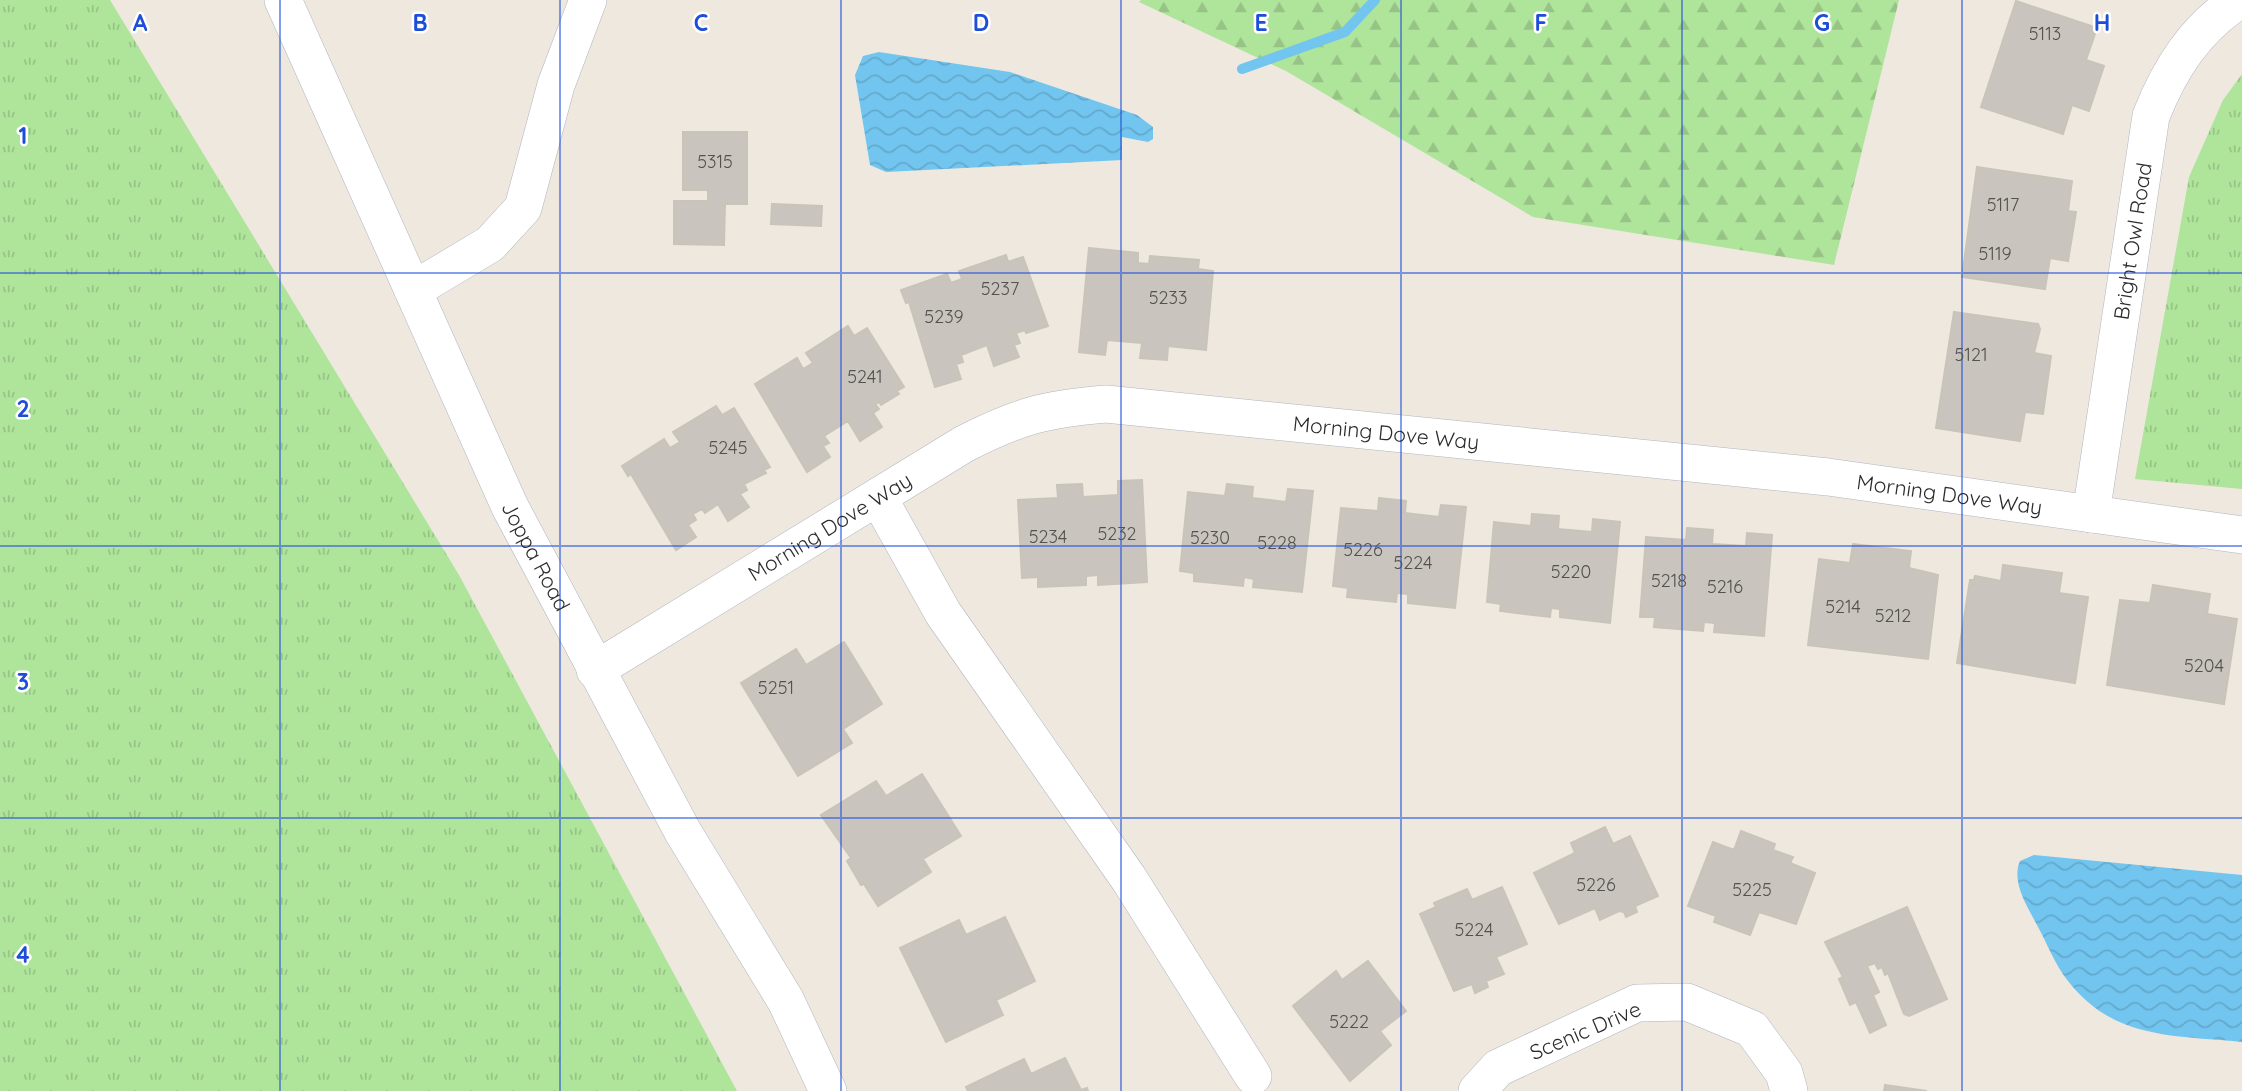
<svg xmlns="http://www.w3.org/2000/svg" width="2242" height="1091" viewBox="0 0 2242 1091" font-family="Quicksand,sans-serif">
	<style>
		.forest { fill: url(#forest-firs) }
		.park { fill: url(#park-tufts) }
		.water { fill: url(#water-waves) }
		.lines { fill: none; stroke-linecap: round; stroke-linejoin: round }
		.stream { stroke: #72c5ef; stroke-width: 10 }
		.building { fill: #c9c5be; stroke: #c9c4b8; stroke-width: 2 }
		.minor-casing { stroke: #b2b4c0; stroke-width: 38 }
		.minor { stroke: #fff; stroke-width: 37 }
		.grid { fill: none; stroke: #1d4ed8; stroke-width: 2; stroke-opacity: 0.55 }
		.labels { text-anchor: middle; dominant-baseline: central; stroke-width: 5; stroke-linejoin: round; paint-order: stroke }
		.number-label { font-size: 18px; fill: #535250 }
		.street-label { font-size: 21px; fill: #2c2c2c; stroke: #fff }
		.grid-label { font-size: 23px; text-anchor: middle; font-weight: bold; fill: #1d4ed8; stroke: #fff; stroke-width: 5; stroke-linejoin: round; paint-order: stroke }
	</style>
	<defs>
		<pattern id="forest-firs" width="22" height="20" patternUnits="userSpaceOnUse" patternTransform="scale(1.75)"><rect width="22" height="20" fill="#afe49b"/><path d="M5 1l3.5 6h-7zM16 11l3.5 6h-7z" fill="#97c486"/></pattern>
		<pattern id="park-tufts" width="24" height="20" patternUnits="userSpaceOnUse" patternTransform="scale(1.75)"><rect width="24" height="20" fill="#afe49b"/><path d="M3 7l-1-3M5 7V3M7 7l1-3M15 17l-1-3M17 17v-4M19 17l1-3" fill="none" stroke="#97c486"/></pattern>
		<pattern id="water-waves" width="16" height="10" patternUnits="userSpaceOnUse" patternTransform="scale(1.75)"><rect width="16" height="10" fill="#72c5ef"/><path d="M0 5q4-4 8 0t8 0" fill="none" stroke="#63a9cd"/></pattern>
	</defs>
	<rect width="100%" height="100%" fill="#eee8df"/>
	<path class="forest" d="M1141,0h758l-65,265 -301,-48 -247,-146 -147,-69z"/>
	<path class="park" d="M0,0h110l349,575 278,516h-737z
		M2242,74v415l-107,-10 54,-302 34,-77z"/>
	<path class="water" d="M879,52l131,20 127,43 16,12v12l-5,3 -26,-5v23l-236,12 -16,-7 -15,-90 8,-19z
		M2034,855l208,20v167c-68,-7 -128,-2 -174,-61 -13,-16 -21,-38 -31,-56 -10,-19 -26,-43 -17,-64z"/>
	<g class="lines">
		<path class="stream" d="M1242,69l103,-37 30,-32"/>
	</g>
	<path class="building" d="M2016,1l81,27 -11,32 18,6 -15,45 -17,-6 -9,29 -82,-27z
		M683,132h64v72h-22l-1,41 -50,-1v-43h34v-11h-25z
		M1977,167l95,14 -4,30 8,1 -8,49 -18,-3 -5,31 -83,-12z
		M772,204l50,2 -1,20 -50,-2z
		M1089,248l49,5v10l11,1 1,-8 49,4 -1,9 15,2 -7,79 -38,-4 -1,14 -27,-2 2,-15 -35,-3 -2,15 -26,-3z
		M1006,255l2,7 15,-5 25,69 -22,7 -1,-3 -9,3 4,10 -6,2 5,12 -25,9 -7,-21 -26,10 2,7 -7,2 5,15 -26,8 -26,-85 -3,1 -5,-13 46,-16 4,9 11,-4 -3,-8z
		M1954,312l84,12 2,5 -6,24 17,3 -8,58 -18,-2 -5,29 -84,-13z
		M848,326l6,10 13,-8 37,59 -7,4 2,3 -18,11 -2,-3 -4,2 4,5 -6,4 9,14 -22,14 -12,-20 -24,15 5,7 -6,3 7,11 -23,15 -52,-88 42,-26 6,11 10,-6 -7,-10z
		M716,406l6,9 12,-7 36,59 -6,3 2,3 -22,11 3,6 -7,4 9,13 -21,14 -10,-17 -13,9 -3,-4 -9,5 3,6 -8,5 8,12 -20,13 -45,-76 -3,2 -6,-10 42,-27 6,9 10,-6 -7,-10z
		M1142,480l5,102 -49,3v-10l-12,1v9l-48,2v-10l-16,1 -4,-78 40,-2 -1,-13 25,-1 1,13 35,-2v-14z
		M1227,484l26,3 -1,11 34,4 2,-13 25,2 -11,101 -49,-5 1,-8 -10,-2 -1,9 -49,-5v-8l-14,-2 8,-79 37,4z
		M1379,498l27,3 -1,12 34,4 2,-12 25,2 -11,101 -47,-5v-9l-11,-1 -1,9 -49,-5 1,-9 -15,-2 8,-78 37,3z
		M1532,514l27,2 -1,13 34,3 1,-13 27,3 -10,101 -50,-6v-8l-9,-1 -1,9 -50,-6 1,-7 -14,-2 7,-80 37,4z
		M1687,528l26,2 -1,14 34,2 1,-13 25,2 -8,101 -50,-4 1,-9 -11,-1 -1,9 -49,-4 1,-10h-15l6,-80 40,3z
		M1853,544l58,7 -2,17 29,7 -10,84 -120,-14 11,-86 31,4z
		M2003,565l59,8 -3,20 29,4 -13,86 -118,-20 13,-83h4l1,-4 26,5z
		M2153,585l57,9 -3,20 30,5 -13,85 -117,-19 13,-85 30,3z
		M844,642l38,62 -39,25 9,14 -54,33 -57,-93 55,-34 10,16z
		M922,774l39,62 -38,23 8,13 -53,34 -14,-22 -3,1 -14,-24 4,-3 -30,-43 55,-34 10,15z
		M1605,827l8,17 17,-8 28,60 -23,10 2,6 -11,5 -2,-5 -5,-1 -19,9 -5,-12 -36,16 -25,-51 41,-20 -4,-10z
		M1741,831l34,13 -2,6 20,7 -3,6 25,10 -19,51 -37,-12 -9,23 -36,-13 2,-6 -28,-10 25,-64 21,8z
		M1502,887l25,57 -31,13 8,17 -18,7 2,6 -13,6 -3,-9 -18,7 -34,-77 16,-7 -2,-4 33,-14 5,11z
		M1907,907l40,92 -38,17 -5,-2 -16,-41 -3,2 -3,-8 -4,2 -3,-6 -8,3 12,26 -6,3 13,30 -16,8 -14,-31 -6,3 -11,-26 4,-2 -18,-35z
		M1005,917l30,64 -39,19 7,15 -57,27 -46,-94 59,-28 7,15z
		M1368,961l38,50 -26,20 11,14 -41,36 -57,-75 43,-35 6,9z
		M1065,1058l16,32 6,-2 1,3h-120l-2,-4 58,-28 7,15z
		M1885,1085l42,6h-43z"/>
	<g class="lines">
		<g class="minor-casing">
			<g id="minor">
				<path id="s1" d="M283,0l227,507 173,325 103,169 42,90"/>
				<path d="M413,290l77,-46 33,-36 33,-123 32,-85"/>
				<path d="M878,497l65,116 186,266 124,197"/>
				<path id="s2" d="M2091,514l60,-398c19,-48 44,-87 88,-116"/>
				<path id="s3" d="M595,670l369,-226c55,-28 81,-35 142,-40l722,73 414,58"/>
				<path d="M1477,1091l21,-23 139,-65 50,-1 65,27 32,44 5,18"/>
			</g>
		</g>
		<use href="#minor" class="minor"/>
	</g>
	<path class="grid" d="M280,0v1091M560,0v1091M841,0v1091M1121,0v1091M1401,0v1091M1682,0v1091M1962,0v1091M0,273h2242M0,546h2242M0,818h2242"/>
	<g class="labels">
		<g class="number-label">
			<text x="2045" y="33">5113</text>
			<text x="715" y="161">5315</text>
			<text x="2003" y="204">5117</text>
			<text x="1995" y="253">5119</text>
			<text x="1000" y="288">5237</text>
			<text x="1168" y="297">5233</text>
			<text x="944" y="316">5239</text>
			<text x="1971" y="354">5121</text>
			<text x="865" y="376">5241</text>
			<text x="728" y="447">5245</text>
			<text x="1117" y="533">5232</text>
			<text x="1048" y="536">5234</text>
			<text x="1210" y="537">5230</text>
			<text x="1277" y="542">5228</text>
			<text x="1363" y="549">5226</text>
			<text x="1413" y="562">5224</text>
			<text x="1571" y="571">5220</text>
			<text x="1669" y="580">5218</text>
			<text x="1725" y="586">5216</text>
			<text x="1843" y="606">5214</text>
			<text x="1893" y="615">5212</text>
			<text x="2204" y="665">5204</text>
			<text x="776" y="687">5251</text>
			<text x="1596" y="884">5226</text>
			<text x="1752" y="889">5225</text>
			<text x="1474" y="929">5224</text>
			<text x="1349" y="1021">5222</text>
		</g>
		<g class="street-label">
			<text stroke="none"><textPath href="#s2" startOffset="276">Bright Owl Road</textPath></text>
			<text stroke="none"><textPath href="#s3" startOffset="863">Morning Dove Way</textPath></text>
			<text stroke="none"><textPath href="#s3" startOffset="1430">Morning Dove Way</textPath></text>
			<text stroke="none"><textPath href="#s3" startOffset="275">Morning Dove Way</textPath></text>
			<text stroke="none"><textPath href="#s1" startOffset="611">Joppa Road</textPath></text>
			<text transform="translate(1585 1030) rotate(-23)">Scenic Drive</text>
		</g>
	</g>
	<g class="grid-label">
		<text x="140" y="31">A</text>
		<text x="420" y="31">B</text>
		<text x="701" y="31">C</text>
		<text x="981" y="31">D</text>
		<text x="1261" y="31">E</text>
		<text x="1541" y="31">F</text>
		<text x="1822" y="31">G</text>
		<text x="2102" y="31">H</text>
		<text x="23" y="144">1</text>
		<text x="23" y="417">2</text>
		<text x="23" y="690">3</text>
		<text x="23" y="963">4</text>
	</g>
</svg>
